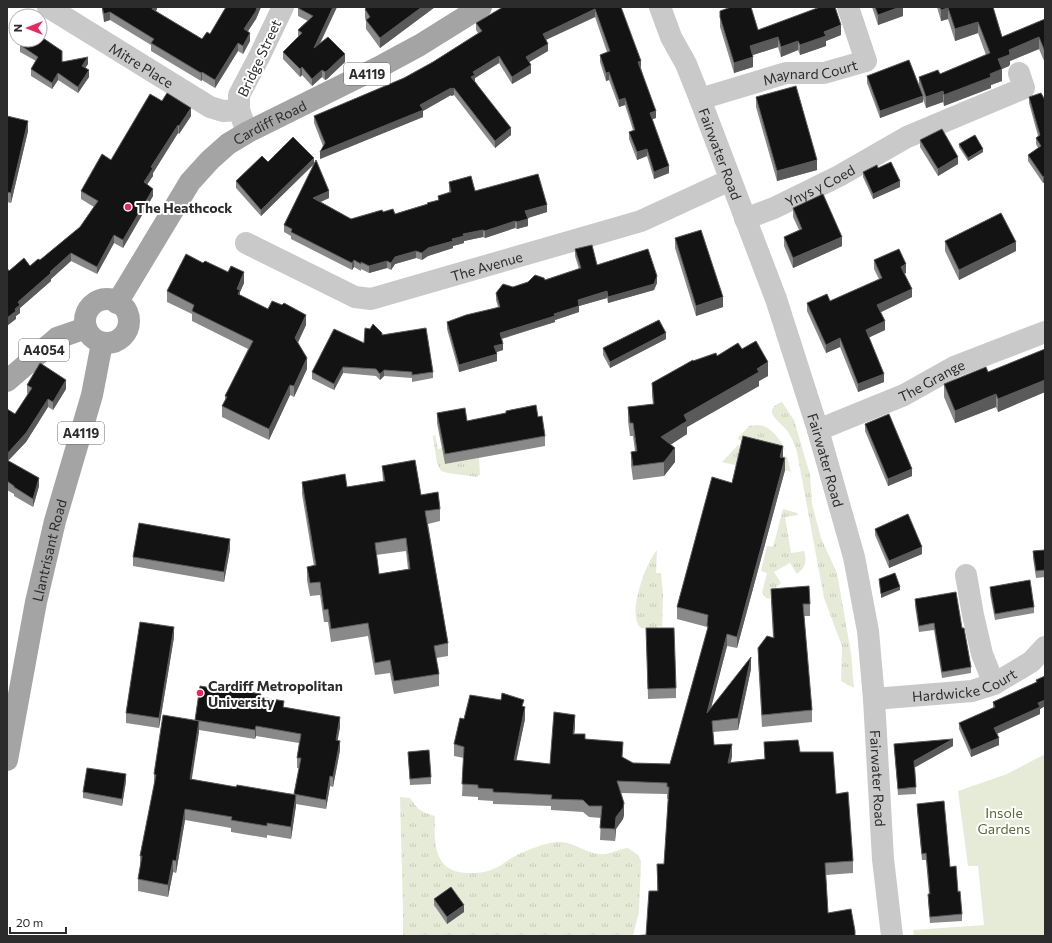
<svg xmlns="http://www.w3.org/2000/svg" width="1052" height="943" viewBox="0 0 1052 943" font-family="Commissioner,sans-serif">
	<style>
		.grass { fill: url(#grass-tufts) }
		.park { fill: #e6ebd8 }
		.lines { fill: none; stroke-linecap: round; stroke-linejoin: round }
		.minor { stroke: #c9c9c9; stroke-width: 22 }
		.major { stroke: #a4a4a4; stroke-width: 22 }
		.wall { fill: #898989; fill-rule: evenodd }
		.shaded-wall { fill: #5a5a5a }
		.building { fill: #131313; stroke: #5a5a5a; fill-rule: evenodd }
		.poi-dot { fill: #ec2560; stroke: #fff; stroke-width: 1.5 }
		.labels { text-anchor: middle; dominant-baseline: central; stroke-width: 4; stroke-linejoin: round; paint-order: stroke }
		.shield { fill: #fff; stroke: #6b6b6b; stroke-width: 1 }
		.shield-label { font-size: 13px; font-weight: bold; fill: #2c2c2c }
		.street-label { font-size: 14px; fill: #2c2c2c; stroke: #fff }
		.poi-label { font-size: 14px; font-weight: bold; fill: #2c2c2c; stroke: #fff; text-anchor: start }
		.park-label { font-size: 14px; fill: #5a6938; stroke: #fff }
	</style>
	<defs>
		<pattern id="grass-tufts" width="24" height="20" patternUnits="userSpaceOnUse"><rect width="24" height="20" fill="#e6ebd8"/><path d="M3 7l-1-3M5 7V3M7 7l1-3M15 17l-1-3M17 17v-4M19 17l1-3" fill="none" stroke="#c5caba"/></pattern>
	</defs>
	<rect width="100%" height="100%" fill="#fff"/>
	<path class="grass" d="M782,402l12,18 16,55 2,29 9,34 16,35 14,80 3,35 -13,-7 1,-35 -18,-48 -27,-146c-2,-7 -5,-14 -9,-20 -7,-10 -29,-21 -6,-30z
		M756,425c13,-1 23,13 29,24l-7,2 -41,-12 12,-13z
		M435,435l3,14 4,-1 3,16 34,-6 1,17 -3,2 -29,-4 -7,-2 -4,-8 -4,-27z
		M738,445l49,12 4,15 -11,-3 -41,-3 -17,-4z
		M783,509l14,4 1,2 -13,2 6,36 13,-2c3,10 2,16 -7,23l-7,-11 -16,9 7,11 -5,5 -6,11 -4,-1 -4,-5 5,-20 -6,-2 6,-25 6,1z
		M657,550l-1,23h5l2,23 -1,31 -3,-1 -4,3 -14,-1c-15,-12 5,-66 16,-78z
		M400,797l10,1c10,14 10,13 25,18 -1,26 -2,56 32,57 8,0 17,0 24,-3 9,-3 16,-10 24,-14 10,-5 32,-14 43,-14 15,-1 27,11 41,12 11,1 19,-5 29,-6l10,7 3,6 -2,50 -6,25h-230v-25z"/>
	<path class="park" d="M1045,754v182h-131l-1,-6 71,-5 -6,-59h-10l-10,-75 49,-17z"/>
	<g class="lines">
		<g class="minor">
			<path id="s1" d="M48,7l162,100 13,4 16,-1"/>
			<path id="s2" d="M660,7l11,30 15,27 14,35 76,200 42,131 36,127 14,74 6,68 9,160 9,77"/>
			<path id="s3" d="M700,99l86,-26h38l42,-12 -18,-54"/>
			<path d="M244,124l-5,-14v-15l21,-40 23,-48"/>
			<path id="s4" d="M745,219l29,-11 65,-32 68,-39 117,-49 -5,-15"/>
			<path id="s5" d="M246,243l109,54 16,2 270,-78 89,-41"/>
			<path id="s6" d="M818,430l86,-35 50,-28 91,-35"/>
			<path d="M966,575l7,40 9,39 12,30"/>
			<path id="s7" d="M874,699l98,-8 22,-7 37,-22 14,-15"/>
		</g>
		<g class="major">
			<circle cx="107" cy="321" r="22"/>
			<path id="s8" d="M117,303l73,-121 20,-22 18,-16 20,-12 135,-67 37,-20 61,-38"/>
			<path d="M7,381l50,-43 29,-10"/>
			<path id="s9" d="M7,760l29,-158 19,-81 37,-126 10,-52"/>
		</g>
	</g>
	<path class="wall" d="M102,7h55v2l-1,2 46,28 8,-5 16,-27h35l-5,12 -8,12 2,10 -7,13 -5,-3 -23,37 -13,-8 -1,1 -50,-30v-6l-41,-25 -6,2 -2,-11z
		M337,7l-17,37 25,18 -18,17 -2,1 -3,-3 -10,9 -10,-11 -2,2 -17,-18v-7l15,-15v-7l10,-9 -10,-5v-8z
		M435,7l-55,41 -14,-19v-8l-1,-3v-9z
		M621,7l20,61 15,50 -4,1 17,54 -15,6 -7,-23 -10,4 -8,-21v-7l4,-2 -8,-25 -6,2 -10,-27 -3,1 -6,-19v-7l7,-3 -12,-35 -49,23 2,11 -19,11 2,11 -19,11 -13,-21 -24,15v3l36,54 -16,13 -41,-53 -3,1v-1l-28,16v6l-103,42 3,-13 -9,-23v-7l90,-38 29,-16 45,-29 -2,-3v-7z
		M872,7h31v9l-25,9z
		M937,7h56l9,30 43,-18v44l-6,-14 -29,12v3l-1,2 -7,3v12l-11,4v3l-47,18 -1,-4 -17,6 -3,-9v3l-43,16 -13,-35v-7l52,10v-9l21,-3 46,-19 -8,-22 -23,8 -7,-22 -7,2z
		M720,11l38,19 83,5 -15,6v5l-26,9 -2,-5 -17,7 -3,-10 -26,8 1,12 -19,6 -14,-46z
		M20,45l42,16 26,3 -3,4 4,9 -11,16 -20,-13 -6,9 -21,-13v-7l5,-8 -16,-9z
		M756,97l61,73 -40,11 -21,-74z
		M1029,97l16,3 -2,83 -15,-22v-6l10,-7 -2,-4v-6l2,-2 -9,-33z
		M162,101l29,15 -12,18 -1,-1 -25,40v3l-6,8 6,12 -30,52 -9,-5 -17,31 -26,-13 -20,18v2l-31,27v5l-4,3v3l-7,-48 21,-5 10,-6 40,-33 14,-20 -13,-8v-8l30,-31z
		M7,116l21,15 -17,72 -4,-1z
		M920,140l38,24 -20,12 -18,-29z
		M959,144l24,8 -15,9 -9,-14z
		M316,160l13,38 -8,4 30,17 32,-7 12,2 32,-10 11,-4v-4l11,-4v-10l98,30 -20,6 1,8 -11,3 -2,-1 -30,10 -2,-1 -19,4v2l-11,3v2l-25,8 -6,4 -6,-2 -21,6 -4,6 -4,-2 -18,5 -8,-4v2l-7,-4 -2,3 -61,-31v-3l-7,-4v-7z
		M268,162l46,2 -53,52 -25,-28v-7z
		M878,168l22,19 -27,12 -10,-22v-5z
		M793,208l49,38 -49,22 -9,-22v-9l15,-7 -6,-13z
		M675,238l48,69 -27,9 -21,-68z
		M945,241l71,10 -57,29 -14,-29z
		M575,249l22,16 60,18 -3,7 -46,13 -1,-5 -28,8v6l-24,8v2l-53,17 1,11 -7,2 1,9 -38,11 -12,-43v-7l51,-15 -2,-7v-7l17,-6 32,-7 34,-11 -4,-13z
		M874,260l32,13 -2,1 8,23 -31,15 4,18 -16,7 15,45 -26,10 -18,-45 -14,6 -19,-42v-8l23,-2 49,-22 -5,-10z
		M244,283l-4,9v3l28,14 38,16 -8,18 9,26 -13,28 -4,-2 -21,45 -47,-23v-11l3,-6v-4l23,-47 -56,-28v-7l-25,-12v-11z
		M382,335l51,37v6l-21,4v-4l-28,-2 -4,4 -4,-4 -33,-3 -9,17 -22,-11v-7l52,-29z
		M666,339l-56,29 -7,-13v-7z
		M742,349l26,27 -9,5v5l-72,41v7l-17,11 5,17 -11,14 -31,4 -2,-15v-13l4,-1 -2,-15h-3l-2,-15v-14l25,-3 -1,-7v-14l41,-22z
		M1045,349v43l-47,20 -2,-5 -41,16 -11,-26v-13l44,-12z
		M27,385l39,4 -13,21 -5,-3 -22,35 -18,19 31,25 -6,21 -19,-11v-2l-7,-4v-81l8,5 13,-20 -1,-1z
		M506,411l32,6 7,19v10l-100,18 -8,-41v-10l30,8 39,-8z
		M865,424l47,52 -24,10 -23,-55z
		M783,458l2,12 -48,178 -10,-2 -16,61 40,-38 -13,61 -25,2 1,13 18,11 -1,6 34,-3 -1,-17 36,10 36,42 17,67v12l-27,2 2,38 27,18 -209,4 11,-44v-27h7l4,-65h-1v-5l-46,-1 3,22 -1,4 -7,10 -1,12 -15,-1 1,-22 -12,-1 -6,-5 -32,-2v-4l-58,-2v-3l-15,-1v-3l-16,-1 2,-38 -10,-2v-12l10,-25 37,-19 23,7 1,12 -9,41 34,4 25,-37 -1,7 49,23 10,6 37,1 37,-132v-5l-30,-8v-12l55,-124z
		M382,466l58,43v12l-12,3 20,119v13l-12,2 3,16v12l-45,8 -4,-21 -15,2 -7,-39 -37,6 -3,-20h-4l-4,-27 -10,1 -3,-16v-13l7,-1 -12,-72v-12l45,5 36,-6zM406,551l2,18 -29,5 -3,-19z
		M875,529l47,25 -33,14 -14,-33z
		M230,549l-6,33 -91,-16v-9z
		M1045,550v27l-9,1 -3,-20v-7z
		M990,587l44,20v6l-39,7 -5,-26z
		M771,589l39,15v12h-6l8,94v12l-50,5 -4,-67v-12l15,-10 -2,-37z
		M915,599l56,68v6l-29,5 -8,-48 -15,2 -4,-26z
		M646,628l30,60v10l-28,1z
		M174,637l-15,91 -33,-5v-10z
		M1045,676v30l-5,3v5l-43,20 2,11 -28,12 -12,-28v-6l34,-15v-6l43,-20v-2z
		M261,697l23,11 56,19 -3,13 3,10 -7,37 -3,-1 -4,23 -30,-5 -5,35 -24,-4v3l-36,-6v-4l-46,-8 -9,53 -3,-1 -5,25 -30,-6v-12l2,-11v-12l14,-70v-12l41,-54zM199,730l56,9 1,-3 43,7 -2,15v10h2l-5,26 -58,-7 -45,-8z
		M894,744l59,2 -38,21 1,27 -18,1z
		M408,752l23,25v7l-21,1z
		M126,781l-4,25 -39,-8v-6z
		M917,804l33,63 8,25 4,22v7l-32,2 -2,-23v-6h1l-3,-34h-4l-5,-49z
		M434,899l30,13 -17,12 -13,-19z"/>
	<path class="shaded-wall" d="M153,7h4v2l-5,8v-8z
		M257,7h4l-5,12 -12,18v-8z
		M333,7h4l-23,48v-7z
		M422,7h13l-55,41v-10z
		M900,7h3v9l-25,9v-10z
		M948,8v11l-7,2v-11z
		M595,9v8l-52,24v-7z
		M110,12v8l-6,2v-8z
		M978,22v11l-23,8v-12z
		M841,25v10l-15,6v5l-26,9v-10l24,-13z
		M250,33v8l-7,13v-8z
		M778,37v10l-28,9v-10z
		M1039,37v12l-29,12v3l-1,2 -7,3v12l-11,4v3l-47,18v-11l46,-21 8,-15 11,-9z
		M798,41v9l-17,7v-10z
		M238,43v8l-23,37v-8z
		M548,44v7l-22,13v-7z
		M345,54v8l-18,17 -2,1v-8z
		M499,56v7l-24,15v4l-4,-5 2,-5z
		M88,57v7l-6,9v-7z
		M753,57v10l-19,6v-10z
		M641,61v7l-3,-6z
		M531,65v8l-19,11v-7z
		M302,67v8l-2,2v-8z
		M89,70v7l-11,16v-6z
		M322,70v7l-10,9v-7z
		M202,72v8l-1,1v-8z
		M609,72v8l-3,1v-8z
		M58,73v7l-6,9v-6z
		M451,88v7l-28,16v6l-103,42v-7l100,-47z
		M454,88v7l-3,1v-7z
		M943,91v11l-17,6v-11z
		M923,96v6l-43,16v-7z
		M625,98v7l-6,2v-7z
		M191,108v8l-12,18v-8z
		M656,111v7l-6,2v-7z
		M28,121v10l-17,72v-10z
		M178,125v8l-25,40v3l-9,13v-7l7,-15z
		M511,128v7l-16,13v-7z
		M647,149v7l-10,4v-8z
		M983,149v3l-15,9v-3z
		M958,157v7l-20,12v-7z
		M314,158v6l-53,52v-6z
		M817,160v10l-40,11v-10z
		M669,166v7l-15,6v-7z
		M1045,176v6l-2,1v-6z
		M900,181v6l-27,12v-5z
		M153,189v7l-30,52v-8z
		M329,191v7l-16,7v-7z
		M547,205v7l-22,7v-8z
		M528,219v7l-11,3v-7z
		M515,221v7l-30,10v-7z
		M483,230v7l-19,4v2l-11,3v2l-25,8 -6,4v-7l6,-5 24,-9 11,-5z
		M114,235v8l-17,31v-7z
		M842,237v9l-49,22v-10z
		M1016,242v9l-57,29v-10z
		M416,251v7l-21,6 -4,6v-7l4,-6z
		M71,253v8l-20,18v2l-31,27v5l-4,3v3l-9,7v-8l8,-9 3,-7z
		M354,260v7l-2,3v-7z
		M387,261v7l-18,5v-7z
		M906,264v9l-5,2v-8z
		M244,272v11l-4,9v9l-3,-12z
		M657,276v7l-3,7 -46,13v-6z
		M912,289v8l-35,17v-9z
		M607,291v7l-28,8v6l-24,8v2l-55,17v-6l54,-19 24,-14z
		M723,297v10l-27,9v-10z
		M306,315v10l-11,23v-10z
		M885,321v9l-19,9v-9z
		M666,333v6l-56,29v-6z
		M840,338v9l-14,6v-8z
		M503,344v6l-9,3v-7z
		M497,354v7l-38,11v-7z
		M307,358v11l-13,28v-11z
		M768,362v14l-9,5v5l-72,41v7l-26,17v-14l23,-22 73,-46z
		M343,367v6l-9,17v-6z
		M384,370v6l-4,4v-6z
		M884,374v8l-26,10v-8z
		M66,380v9l-13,21v-8z
		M1045,380v12l-47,20v-13z
		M290,385v10l-21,45v-11z
		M996,394v13l-41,16v-12z
		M48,399v8l-22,35 -19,20v-8z
		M783,446v12l-3,-1z
		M675,448v14l-11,14v-14z
		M785,458v12l-48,178v-11z
		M912,469v7l-24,10v-7z
		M39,478v8l-6,21v-8z
		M230,539v10l-6,33v-10z
		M922,547v7l-33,14v-7z
		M900,587v3l-19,8v-4z
		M174,627v10l-15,91v-10z
		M727,634v12l-20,78v-11z
		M751,657v12l-13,61v-12z
		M1045,700v6l-5,3v5l-46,21v-7z
		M525,707v12l-11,53v-12z
		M575,715v12l-2,19v-12z
		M340,717v10l-4,23v-10z
		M199,721v11l-9,59v-12z
		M256,726v10l-1,3v-9z
		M999,738v7l-28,12v-7z
		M953,739v7l-39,22v-7z
		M340,741v9l-7,37v-10z
		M732,744v12l-4,18v-11z
		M126,774v7l-4,25v-7z
		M330,776v10l-4,23v-9z
		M296,795v11l-5,33v-12z
		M624,803v12l-1,4 -7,10 -1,12v-12l1,-12z
		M185,809v11l-9,53v-12z
		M173,860v12l-5,25v-12z
		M464,905v7l-17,12v-7z"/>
	<path class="building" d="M102,7h51l-1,2 50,30 5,-7 3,2 16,-27h31l-1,4 -12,18 6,4 -7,13 -5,-3 -23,37 -13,-8 -1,1 -50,-30 3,-4 -44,-27 -6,2z
		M299,7h34l-19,41 14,-11 17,17 -18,17 -2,1 -3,-2 -10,9 -10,-12 -2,2 -17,-17 19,-19 -4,-3 15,-14 -15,-8z
		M367,7h55l-42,31 -14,-18 4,-3 -5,-8z
		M503,7h118l20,54 -3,1 18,49 -6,2 19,53 -15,6 -7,-23 -10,3 -8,-20 6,-2 -10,-32 -6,2 -10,-28 -3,1 -6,-18 10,-4 -15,-42 -52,25 5,10 -22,13 5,8 -19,12 -13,-21 -26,16 2,3 -4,2 40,51 -16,13 -41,-53 -3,1v-1l-31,17 3,5 -103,42 5,-9 -11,-27 90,-38 29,-16 49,-31 -6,-8z
		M731,7h20l7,23 62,-23h15l6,18 -17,7 2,4 -26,9 -2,-4 -17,6 -3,-10 -28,9 3,11 -19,6 -14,-46v-6z
		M875,7h25l-22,8z
		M940,7h53l9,30 43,-18v33l-6,-15 -30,13 1,3 -1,2 -11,4 4,10 -12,5 1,3 -47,18 -1,-4 -17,6 -7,-20 19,-7 2,4 50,-21 -12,-31 -23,7 -7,-21 -7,2z
		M40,36l22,15v11l26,-5 -6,9 7,4 -11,17 -20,-14 -6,10 -21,-14 7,-12 -18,-12 1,-5h19z
		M909,60l14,36 -43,15 -13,-35z
		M796,86l21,74 -40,11 -21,-74z
		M167,93l24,15 -12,18 -1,-1 -27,42 2,1 -9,14 9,7 -30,51 -9,-5 -17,32 -26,-14 -21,19 1,1 -33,29 2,3 -5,4 1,2 -9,7v-50l2,3 15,-13 6,8 8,-7 2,1 40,-33 18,-26 -17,-10 21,-37 9,6 39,-66 12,7z
		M1041,93l4,7v76l-2,1 -15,-22 13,-9 -5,-8 4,-3 -11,-38z
		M7,116l21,5 -17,72 -4,-1z
		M942,129l16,28 -20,12 -18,-29z
		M975,135l8,14 -15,9 -9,-14z
		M293,137l21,21 -53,52 -25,-29 26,-25 6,6z
		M316,160l13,31 -16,7 38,21 31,-9 1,2 10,-3 2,5 33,-10 -1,-1 12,-3 -1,-4 13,-4 -2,-10 22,-6 4,15 63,-17 9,31 -22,6 3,8 -11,3 -2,-1 -30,10 -2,-1 -20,4 1,2 -12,3 1,2 -25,7 -6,5 -6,-2 -21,6 -4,6 -4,-2 -18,5 -8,-4v2l-7,-4 -2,3 -61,-31 1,-3 -8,-4z
		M891,162l9,19 -27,13 -10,-22 14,-7 1,3z
		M823,194l19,43 -49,21 -9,-21 18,-8 -9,-21z
		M1001,213l15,29 -57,28 -14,-29z
		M701,230l22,67 -27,9 -21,-68z
		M592,245l5,20 51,-16 9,27 -3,8 -46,13 -1,-6 -29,9 1,6 -25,8 1,2 -55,17 3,11 -9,2 3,8 -38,11 -12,-43 19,-7 34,-8 -4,-14 7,-9 10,3 15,-5 7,-7 9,3 1,2 36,-12 -6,-19z
		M899,249l7,15 -5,3 11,22 -35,16 8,16 -19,9 18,44 -26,10 -18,-46 -14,7 -19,-42 20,-9 3,7 52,-23 -8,-18z
		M186,254l17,9 2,-2 23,11 3,-6 13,6 -7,17 3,1 -2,4 30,15 4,-8 10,4 2,-2 22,12 -11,23 12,20 -13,28 -4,-1 -21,44 -47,-23 5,-9 -2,-1 28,-55 -61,-30 2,-6 -27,-14z
		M659,320l7,13 -56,29 -7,-14z
		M373,324l9,9v2l44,-7 7,44 -21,3v-3l-28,-2 -4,4 -4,-5 -33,-2 -9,17 -22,-12 22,-43 30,14 1,-15 5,1z
		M756,341l12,21 -11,7 2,3 -75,43 3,6 -26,16 14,11 -11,14 -31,4 -2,-14 6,-1 -4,-28h-3l-2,-16 26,-3 -2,-21 41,-23v1l23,-8 1,3 21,-13 4,6z
		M1045,349v31l-47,19 -2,-5 -41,17 -11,-27 42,-17 2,5z
		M40,363l26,17 -13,22 -5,-3 -22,34 -19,21v-45l8,5 17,-26 -5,-3z
		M536,405l2,12 4,-1 3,20 -100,18 -8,-41 28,-5 2,13 39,-8v-2z
		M889,414l23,55 -24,10 -23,-55z
		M743,436l40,10 -3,11 5,1 -48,179 -10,-3 -20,79 44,-56 -13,61 -26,3 2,24 18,-1 -4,19 37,-4 -1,-17 34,-2 2,12h33l3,42 12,-2 5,69 -28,2 3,50 23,-4 4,22v5h-224l15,-1 3,-44h9l-1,-27h7l5,-77h-2v-4l-50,-2 7,22 -1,5 -7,9 -1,12 -15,-1 2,-22h-13l-6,-6 -32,-1 1,-4 -59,-3v-3l-15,-1v-3l-16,-1 2,-37 -10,-3 6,-26 4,1 6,-24 31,5 1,-7 22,7 -2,6 3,1 -11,53 36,4 4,-52 21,3 -2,19h12v5l38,3 -1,15 11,6 37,1 38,-137 -1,-2 1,-10 -31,-8 35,-130 20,6z
		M7,460l32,18 -6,21 -19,-12v-1l-7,-5z
		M415,460l6,35 17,-3 2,17 -15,2 23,132 -14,3 5,28 -45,7 -4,-21 -15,3 -7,-40 -37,6 -3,-20 -4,1 -4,-28 -10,1 -3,-16 9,-2 -14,-83 43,-8 2,13 38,-6 -3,-15zM406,538l4,31 -31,5 -4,-31z
		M908,514l14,33 -33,14 -14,-32z
		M139,523l91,16 -6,33 -91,-15z
		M1045,550v20l-9,1 -3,-20z
		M895,573l5,14 -19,7 -2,-15z
		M1030,580l4,27 -39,7 -5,-27z
		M809,586l1,18h-7l9,106 -50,5 -4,-67 9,-12 7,2 -3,-49z
		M956,592l6,36h2l7,39 -29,5 -8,-49 -15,3 -4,-27z
		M140,622l34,5 -15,91 -33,-5z
		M646,628h28l2,60 -28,1z
		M1045,676v24l-7,3 2,4 -46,21 5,10 -28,12 -12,-27 36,-16 -2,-5 44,-20 -1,-2z
		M200,686l24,4 1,-2 36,6 -1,3 24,4 -1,6 57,10 -4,23 4,1 -7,36 -3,-1 -4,24 -32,-6 7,-36h-4l4,-24 -45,-8 -1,4 -60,-10z
		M163,715l36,6 -9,58 46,8 1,-2 59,10 -5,32 -24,-4v3l-36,-6 1,-3 -47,-8 -9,52 -3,-1 -5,25 -30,-6 4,-23h-2l16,-81 -2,-1z
		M953,739l-39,22 2,26 -18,2 -4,-45z
		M429,750l2,27 -21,2 -2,-27z
		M87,768l39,6 -4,25 -39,-7z
		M944,801l6,66 6,-1 2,26 2,-1 2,23 -32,3 -2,-23h2l-4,-41 -4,1 -5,-50z
		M451,887l13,18 -17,12 -13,-18z"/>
	<g class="poi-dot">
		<circle cx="128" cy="207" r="4"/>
		<circle cx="200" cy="693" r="4"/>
	</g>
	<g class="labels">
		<g class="shield">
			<rect x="344" y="63" width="46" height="22" rx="3"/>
			<rect x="19" y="339" width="50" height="22" rx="3"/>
			<rect x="58" y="422" width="46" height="22" rx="3"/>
		</g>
		<g class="shield-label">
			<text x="367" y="74">A4119</text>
			<text x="44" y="350">A4054</text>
			<text x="81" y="433">A4119</text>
		</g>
		<g class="street-label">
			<text transform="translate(259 58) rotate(-65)">Bridge Street</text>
			<text stroke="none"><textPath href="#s1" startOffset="110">Mitre Place</textPath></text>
			<text stroke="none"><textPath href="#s3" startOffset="114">Maynard Court</textPath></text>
			<text stroke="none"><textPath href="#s8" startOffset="242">Cardiff Road</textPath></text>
			<text stroke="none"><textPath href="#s2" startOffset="159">Fairwater Road</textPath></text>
			<text stroke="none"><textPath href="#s4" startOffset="82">Ynys y Coed</textPath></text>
			<text stroke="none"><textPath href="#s5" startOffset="258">The Avenue</textPath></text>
			<text stroke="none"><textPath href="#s6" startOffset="124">The Grange</textPath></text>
			<text stroke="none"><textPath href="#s2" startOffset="483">Fairwater Road</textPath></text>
			<text stroke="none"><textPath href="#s9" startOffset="214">Llantrisant Road</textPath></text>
			<text stroke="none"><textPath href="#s7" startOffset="92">Hardwicke Court</textPath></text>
			<text stroke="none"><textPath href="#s2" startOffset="807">Fairwater Road</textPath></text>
		</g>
		<g class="poi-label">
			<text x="136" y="207">The Heathcock</text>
			<text x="208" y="685">Cardiff Metropolitan<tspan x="208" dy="16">University</tspan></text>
		</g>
		<g class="park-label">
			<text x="1004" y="812">Insole<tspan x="1004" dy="16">Gardens</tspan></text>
		</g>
	</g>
	<rect width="1052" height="943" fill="none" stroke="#2c2c2c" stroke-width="16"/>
	<g transform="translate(28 28) rotate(270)"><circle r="19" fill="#ffffff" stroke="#ababab"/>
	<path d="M0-3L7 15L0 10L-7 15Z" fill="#ec2560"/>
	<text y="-6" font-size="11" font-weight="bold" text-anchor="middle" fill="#2c2c2c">N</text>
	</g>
	<path d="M10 927v6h56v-6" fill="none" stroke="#2c2c2c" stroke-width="2"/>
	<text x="16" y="927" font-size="12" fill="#2c2c2c" stroke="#ffffff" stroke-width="3" paint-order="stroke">20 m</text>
</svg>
